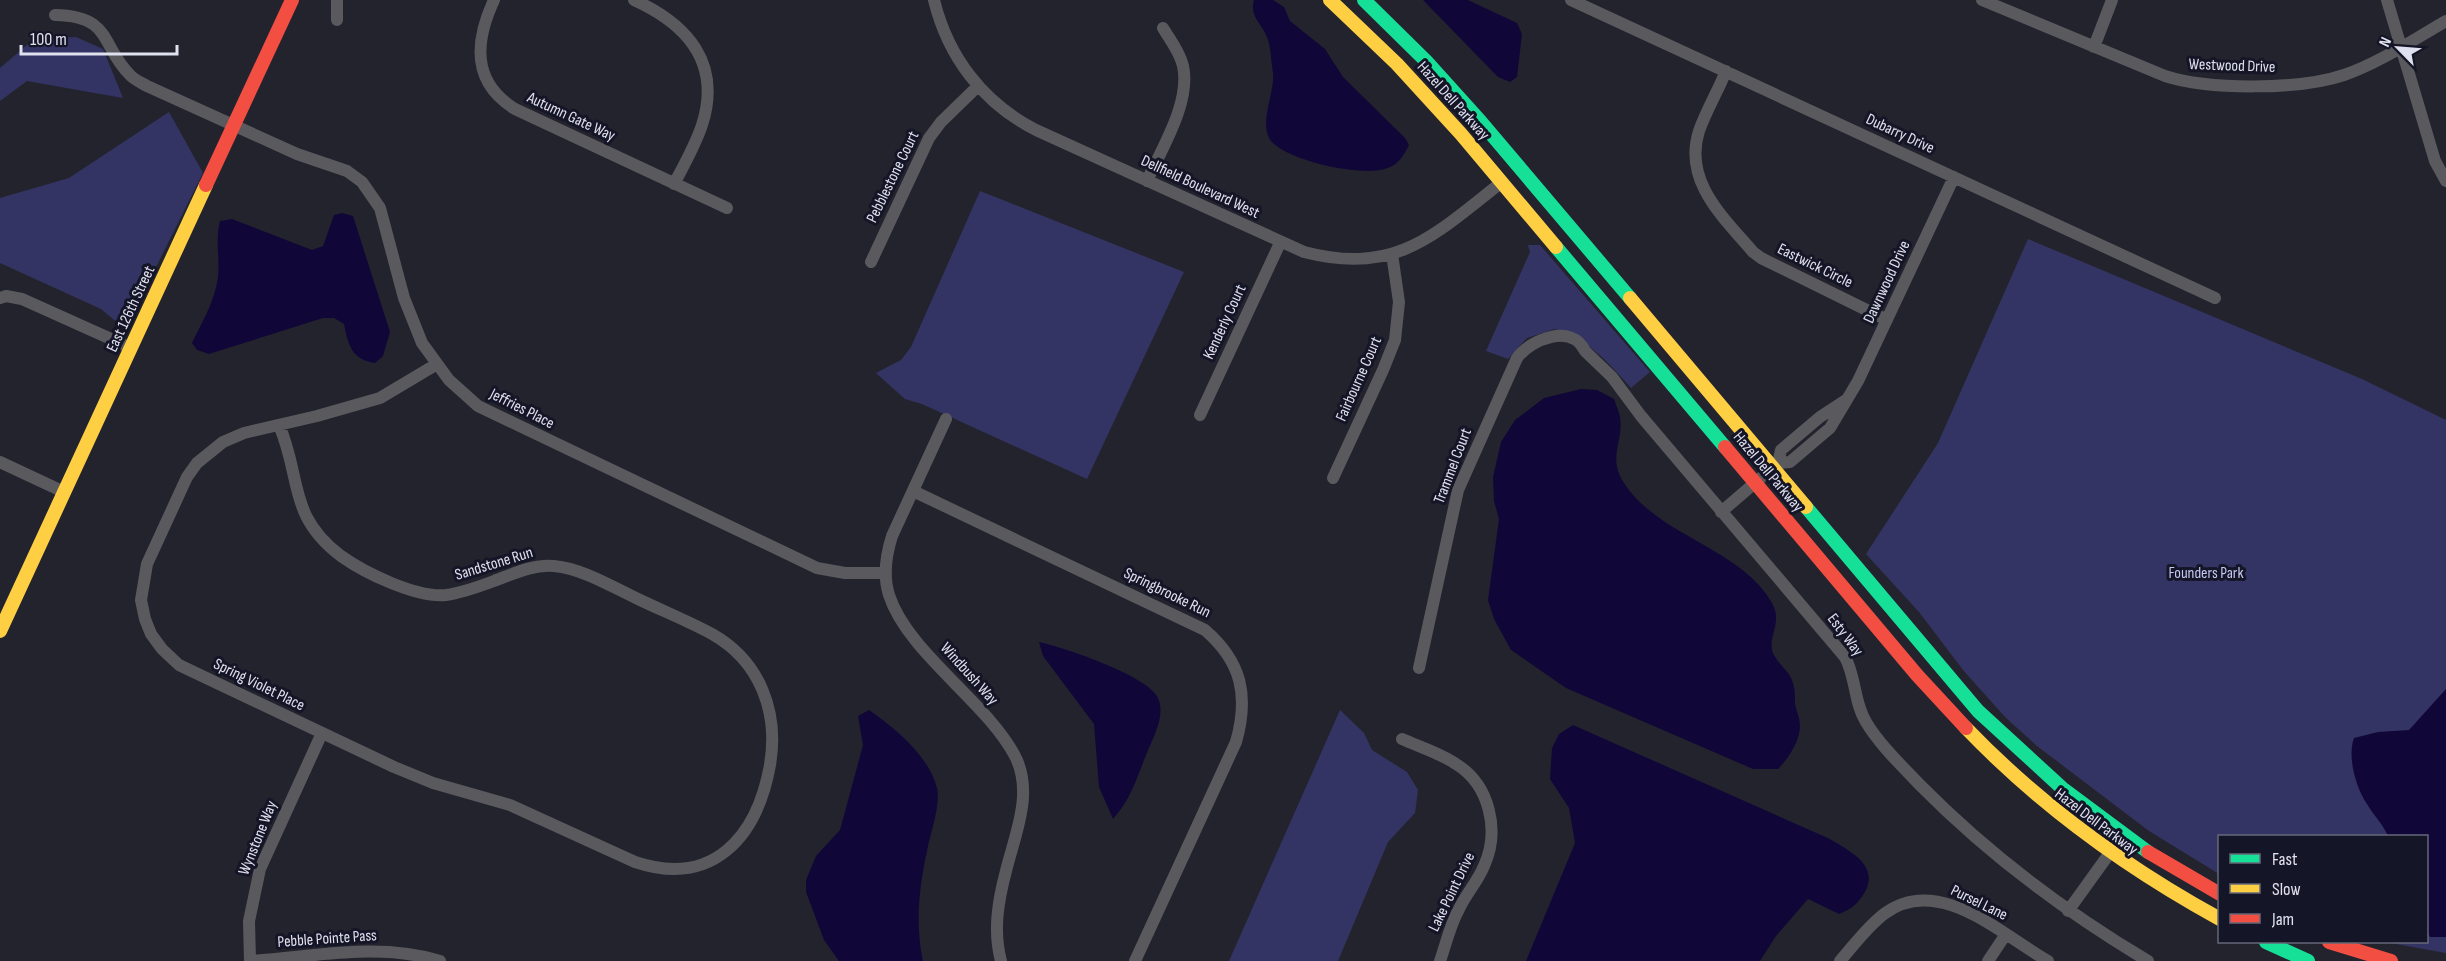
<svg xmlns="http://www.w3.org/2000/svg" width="2446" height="961" viewBox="0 0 2446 961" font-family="'Sofia Sans Condensed',sans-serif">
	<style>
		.green { fill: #343464 }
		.water { fill: #100738 }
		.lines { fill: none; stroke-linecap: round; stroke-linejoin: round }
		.street { stroke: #59595e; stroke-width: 12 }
		.fast { stroke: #16e098; stroke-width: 14 }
		.slow { stroke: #ffcf43; stroke-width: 14 }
		.jam { stroke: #f24e42; stroke-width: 14 }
		.labels { text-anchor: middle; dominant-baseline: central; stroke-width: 6; stroke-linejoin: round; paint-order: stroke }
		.street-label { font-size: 16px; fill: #e0e1ef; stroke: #151528 }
		.park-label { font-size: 16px; fill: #c4c8f2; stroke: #151528 }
	</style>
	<rect width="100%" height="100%" fill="#23232e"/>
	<path class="green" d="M76,37l27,12 20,49 -96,-17 -27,20v-33l34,-29z
		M169,112l34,61 -78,156 -24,-20 -101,-46v-65l69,-20z
		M980,191l204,81 -97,207 -165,-75 -17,-5 -29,-26 25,-13 10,-13z
		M2028,239l334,140 84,41v533l-61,-11h41v-106h-206l-1,38 -70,-43 -112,-85 -32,-29 -42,-47 -44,-58 -53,-58 72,-111z
		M1528,245h12l110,127 -19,16c-22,-25 -43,-49 -76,-59l-28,9 -19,21 -22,-8 44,-99z
		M1340,710l24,23 8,17 35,22 11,18 -3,23 -27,29 -50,119h-109z"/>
	<path class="water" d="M1254,0h19l11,7 6,14 35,28 18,28 62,61 4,7c-5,10 -10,19 -21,23 -24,10 -100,-7 -117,-27 -13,-17 4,-48 2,-68 -2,-11 -2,-26 -6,-36 -5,-13 -18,-21 -13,-37z
		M1423,0h45l49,23 5,11 -5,43 -7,5 -12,-5z
		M342,213l11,3 37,116 -7,24 -8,7c-23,-3 -27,-18 -31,-39l-10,-6h-11l-114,36 -12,-4 -5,-7c10,-21 23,-42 26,-66 2,-18 -3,-37 2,-56l12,-2 80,31 11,-4 11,-31z
		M1581,389l16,1 17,9c2,6 5,12 6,18 4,25 -13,40 4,66 34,53 117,65 148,120 12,21 -7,36 2,52 4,8 12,14 16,21 5,8 5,19 5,27 1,8 5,15 5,23 0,15 -12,33 -22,43h-25l-187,-81 -55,-38 -17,-31 -6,-19 11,-81 -5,-18 -1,-24 8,-35 14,-22 29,-22z
		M1039,642c24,5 110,34 119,56 8,17 -5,40 -12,57 -10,25 -15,44 -33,64l-14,-32 -5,-63 -51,-68z
		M2446,689v248h-16l-3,-5 -1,-96h-38c-5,-12 -14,-20 -21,-32 -11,-16 -20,-47 -13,-66l24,-6 31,-2z
		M869,710c26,18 60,46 68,78 4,17 -7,46 -10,63 -8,37 -12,73 -4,110h-84l-15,-21 -18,-48v-12l10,-24 24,-26 23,-85 -5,-29z
		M1573,725l257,114c19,12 48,25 36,51 -7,13 -14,19 -27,24l-31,-15 -32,37 -16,25h-234l49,-118 -6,-35 -19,-29 2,-31 7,-14z"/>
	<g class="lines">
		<path class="street" d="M337,0v20
			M494,0c-19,41 -23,82 21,109l212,99
			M634,0c53,24 88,63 68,125 -7,21 -18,40 -28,59
			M934,0c14,57 49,103 102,130l268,122c93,24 130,-17 198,-70
			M1571,0l644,298
			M1982,0l183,76c43,14 135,14 179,-1 35,-12 69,-35 102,-54
			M2387,0l48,161 11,20
			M55,15c58,1 45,31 76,61 4,4 11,7 16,10l150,68 50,17 15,11 18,26 24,90 18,45 27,37 29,26 339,162 28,5h41
			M2094,47l18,-47
			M1726,71c-8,20 -20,40 -27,60 -16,50 24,86 54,121l8,6 126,62
			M1147,181c15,-33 44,-79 36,-115 -3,-14 -13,-26 -20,-38
			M871,262l58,-124 12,-16 37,-36
			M0,298l6,-2 16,3 109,49
			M1200,415l80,-172
			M946,419l-54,117c-6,19 -9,40 -3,59 19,58 97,106 126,161 19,37 0,78 -9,115 -8,30 -13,60 -5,90
			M279,425c23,53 8,90 62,131 24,17 75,42 105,39 16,-2 32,-8 48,-14 19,-7 39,-17 60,-15 30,3 58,21 84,33 25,12 50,22 74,35 48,27 67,78 58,131 -13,72 -57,123 -135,97l-125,-57 -77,-22 -39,-16 -215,-102 -17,-16 -11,-15 -6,-15 -4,-19 6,-36 40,-87 10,-14 26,-21 21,-9 73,-17 63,-18 57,-34
			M0,462l64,30
			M1778,463l3,-13 39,-33 26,-17
			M1333,478l50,-108 12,-30 4,-38 -7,-48
			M913,491l292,139c37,32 44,66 31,112l-101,219
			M1721,512l57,-49 12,-1 40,-34 6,-10 22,-37 96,-204
			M1419,668l39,-178 59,-132c14,-19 55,-35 68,-7l27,26 29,39 204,241c11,20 9,46 21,65 13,22 35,43 53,62 69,70 145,127 229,177
			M1402,739c18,8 38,14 54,25 34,21 44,67 28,102 -6,15 -18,28 -25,43 -9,16 -13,35 -19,52
			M2068,911l41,-57
			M250,961l-1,-40 11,-52 62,-136
			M251,961c63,-4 127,-19 189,0
			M1840,961c14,-16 27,-34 44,-47 54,-41 118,21 164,47
			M1988,961l18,-27"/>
		<path class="fast" d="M1364,0l62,61 55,61 149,176
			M1556,247l169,200
			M1806,507l172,204 84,77 86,64
			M2266,942l42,19"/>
		<path class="slow" d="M1330,0l67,64 64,70 95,113
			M1630,298l176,209
			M0,631l206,-446
			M1966,728c75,78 159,139 254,191"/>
		<path class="jam" d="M206,185l86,-185
			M1725,447l192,228 49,53
			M2148,852l72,42
			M2329,942l62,19"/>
	</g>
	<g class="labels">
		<g class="street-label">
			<text transform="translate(2232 66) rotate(2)">Westwood Drive</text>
			<text transform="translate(1453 101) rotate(48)">Hazel Dell Parkway</text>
			<text transform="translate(571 117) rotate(25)">Autumn Gate Way</text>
			<text transform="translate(1900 134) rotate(25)">Dubarry Drive</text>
			<text transform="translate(893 177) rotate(-64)">Pebblestone Court</text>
			<text transform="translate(1200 187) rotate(25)">Dellfield Boulevard West</text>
			<text transform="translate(1815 266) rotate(26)">Eastwick Circle</text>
			<text transform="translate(1887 282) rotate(-65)">Dawnwood Drive</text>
			<text transform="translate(131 309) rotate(-65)">East 126th Street</text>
			<text transform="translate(1225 322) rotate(-65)">Kenderly Court</text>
			<text transform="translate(1359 379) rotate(-66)">Fairbourne Court</text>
			<text transform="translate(522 409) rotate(27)">Jeffries Place</text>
			<text transform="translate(1453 466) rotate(-69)">Trammel Court</text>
			<text transform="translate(1768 472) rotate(50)">Hazel Dell Parkway</text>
			<text transform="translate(494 564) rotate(-17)">Sandstone Run</text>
			<text transform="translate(1167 593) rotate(26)">Springbrooke Run</text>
			<text transform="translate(1845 635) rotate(53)">Esty Way</text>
			<text transform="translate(969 674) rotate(48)">Windbush Way</text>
			<text transform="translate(259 685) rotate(26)">Spring Violet Place</text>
			<text transform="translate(2096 822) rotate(37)">Hazel Dell Parkway</text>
			<text transform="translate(258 838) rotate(-68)">Wynstone Way</text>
			<text transform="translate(1452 892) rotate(-64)">Lake Point Drive</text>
			<text transform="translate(1979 903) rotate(26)">Pursel Lane</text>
			<text transform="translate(327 939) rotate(-4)">Pebble Pointe Pass</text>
		</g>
		<g class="park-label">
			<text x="2206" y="573">Founders Park</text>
		</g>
	</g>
	<rect x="2218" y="835" width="210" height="108" fill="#151528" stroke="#666778" stroke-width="1.5"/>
	<rect x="2230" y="854" width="30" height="9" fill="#16e098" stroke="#666778" stroke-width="1.5"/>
	<text x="2272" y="865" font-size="18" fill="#e0e1ef">Fast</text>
	<rect x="2230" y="884" width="30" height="9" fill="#ffcf43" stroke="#666778" stroke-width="1.5"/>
	<text x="2272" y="895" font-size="18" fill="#e0e1ef">Slow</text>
	<rect x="2230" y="914" width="30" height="9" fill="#f24e42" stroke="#666778" stroke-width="1.5"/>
	<text x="2272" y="925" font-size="18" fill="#e0e1ef">Jam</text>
	<g transform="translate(2398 48) rotate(295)" stroke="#151528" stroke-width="4.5" paint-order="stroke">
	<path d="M0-4.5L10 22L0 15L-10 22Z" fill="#e0e1ef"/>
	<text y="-9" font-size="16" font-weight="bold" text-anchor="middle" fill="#e0e1ef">N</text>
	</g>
	<path d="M21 45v9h156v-9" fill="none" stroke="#e0e1ef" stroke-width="3"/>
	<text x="30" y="45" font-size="18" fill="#e0e1ef" stroke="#151528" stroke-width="4.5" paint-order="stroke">100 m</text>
</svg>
